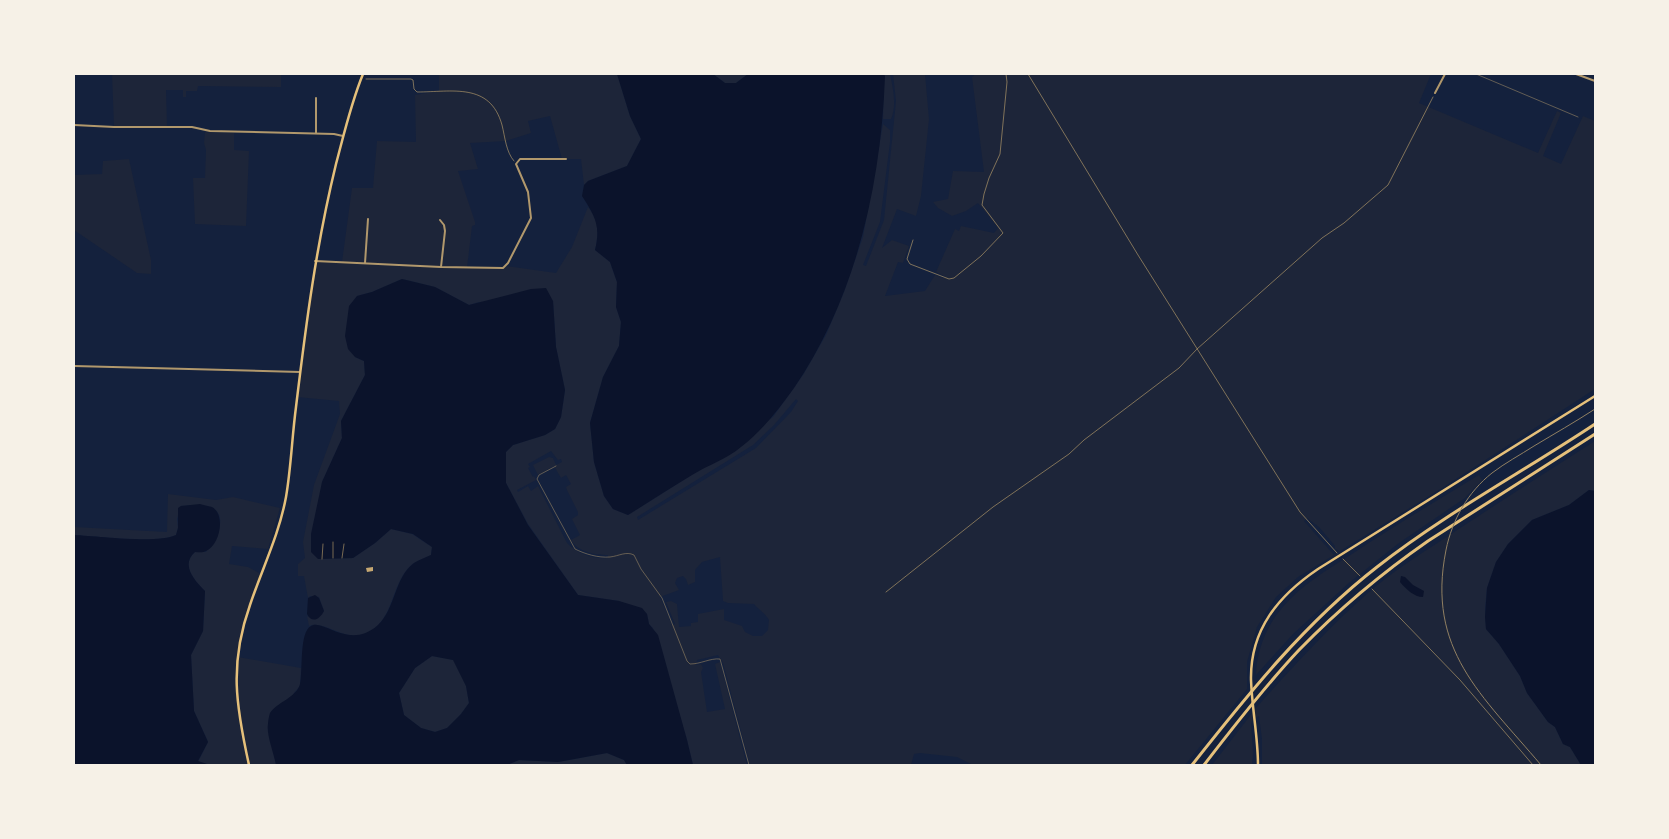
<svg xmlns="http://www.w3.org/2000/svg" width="1669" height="839" viewBox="0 0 1669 839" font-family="'Public Sans',sans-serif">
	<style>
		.green { fill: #1d2539; fill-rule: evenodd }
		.water { fill: #0b132b; fill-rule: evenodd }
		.building { fill: #c6a872 }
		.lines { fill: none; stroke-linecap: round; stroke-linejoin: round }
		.path { stroke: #e5c07b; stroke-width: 0.5 }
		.service { stroke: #b1986c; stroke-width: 0.5 }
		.minor { stroke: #b1986c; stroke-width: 2 }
		.secondary { stroke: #e5c07b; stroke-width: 2.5 }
		.motorway { stroke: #e5c07b; stroke-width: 3 }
		.rail { stroke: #918062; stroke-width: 1 }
	</style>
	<rect width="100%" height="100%" fill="#14213d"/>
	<path class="green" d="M112,74h169v13l-83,-1 -1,5h-11v6h-3v-7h-17l1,36h-53z
		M439,74h178l13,42 11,23 -14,27 -39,15 -4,4 -3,-26h-19l-12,-43 -22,5 3,12 -25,8 -36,2 8,26 -20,2 17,51v3l-3,1 -5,42h36l3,-2 50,7 16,-26 16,-40c11,14 11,25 7,43l15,12 7,20 -1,25 5,15 -2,24 -16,31 -13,46 4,39 10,34 9,13 15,6 65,-41 80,-57 30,-42 23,-40 18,-43 19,-55 20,-113 7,6v12l-10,80 -17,43 3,1 18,-46 12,-119 -3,-27h32l4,45 -8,77 -5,20 -19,-7 -15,39 10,-8 17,6 -6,17 -5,-1 -13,34 40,-5 10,-16 8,3 3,-1 -10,-5 19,-43 4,2 2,-5 33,7 4,-5 -20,-25 -12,8 -14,5 -14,-8 -5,-6 15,-3 5,-28 31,1 -12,-95 4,-3h455l-12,29 119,50 19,-42 4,2 -18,43 18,8 22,-48 12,5v268l-153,99 -102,63 -5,-2v-3l-16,-19 -12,-9 -3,3 30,34 -36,22 -22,20 -19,30 -10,35v27l-62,76h-212l-16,-8 -37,-4 -6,1 -3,11h-161l-27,-102 -5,-8 -21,5 -1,5 5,-1 2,4 -2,4 6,40 18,-3 -10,-45 5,-2 27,103h-54l-6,-25 -34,-112 -4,-4 -2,-10 -28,-13 -41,-6 -50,-71 -22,-41v-31l7,-7 32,-10 10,-6 6,-12 4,-27 -9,-43 -3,-46 -74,1 -10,3 -34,-18 -33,-8 -30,13 -15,4 -2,61 9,4 1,14 -24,46 1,17 -20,44 -4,77 35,-1 22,-15 16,-14 21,5 20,13 -1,8c-5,3 -12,5 -17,8 -24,18 -18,55 -46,70 -22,11 -44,-14 -59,-7l-2,-10 5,3 12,-8 -5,-14 -9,-1 -2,2 -4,-22h-6v-12l7,-6 -2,-16 11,-57 26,-71 -1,-13 -42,-4 10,-83 8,-53 27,1 10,-74h21l4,-47 39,1 -1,-47 24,-4zM796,399l2,2 -7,11 -35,36 -118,72 -1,-3 116,-72 21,-20zM551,451l7,9 3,-1 1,3 -6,3 -3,-7 -4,-1 -16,8 5,10 16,-9 7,12 5,-3 5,9 -5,3 1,3 11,22v3l-6,4 8,16 -9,5c7,12 24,15 37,15v3c-15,1 -31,-4 -41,-15l-29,-57 -7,5 -3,-5 -10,6 -1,-2 19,-10 -2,-4 -1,1 -5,-9 2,-1 -2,-3zM720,557l3,44 5,2 26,1c5,6 11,9 15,16l-1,10 -6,6h-9l-8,-4 -3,-6 -18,-6v-11l-26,5v8l-7,1v3l-12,1 -2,-23 -6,-3 -5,1 9,22 -3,1 -12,-28 19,-7 -4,-7 2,-5 6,-2 3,3 2,6 7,-3v-12l7,-8z
		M713,74h35l-12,9h-11z
		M884,74h6c3,14 7,32 1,45h-8z
		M205,132l29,1v17l15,1 -3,75 -51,-2 -2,-46h12l1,-28 -2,-7z
		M129,159l22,101v14l-14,-1 -63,-43v-55l28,-1 1,-13z
		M1595,441v50l-6,-1 -20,15 -37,15 -24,24 -12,18 -9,26 -2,20 1,21 13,15 21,32 7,17 21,29 7,5 8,17 7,3 11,18h-319v-26l-3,-23 -4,2 -1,-8c37,-41 73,-81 114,-117 24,-21 51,-38 77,-55 50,-33 100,-65 150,-97z
		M1479,475l3,5 -17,18 -66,45 -49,39 -57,52 -37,41c0,-23 11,-50 26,-67 19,-23 45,-38 70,-54 41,-27 84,-53 127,-79z
		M168,494l48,6 17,-3 47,11 -12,41 -36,-3 -3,18 19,3 13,7 -16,47 -7,36 63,11 -1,18 -6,7 -20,60 2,12h-66l-12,-3 10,-20 -14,-31 -3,-56 12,-24 2,-40c-10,-10 -25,-26 -10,-39h11c3,-5 8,-11 11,-16 2,-4 2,-8 3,-12 3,-22 -25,-19 -39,-18l-4,13 1,9 -2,7c-19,9 -79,1 -102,0v-8l93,5z
		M432,656l22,4 12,26 3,17 -8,11 -14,14 -12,4 -14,-4 -17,-13 -5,-22 16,-25z
		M1253,712l1,6 -3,5 2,30 -1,12h-40z
		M607,753l17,7 3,5h-120l12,-5 39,2z"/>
	<path class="water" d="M617,74h96l12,9h11l12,-9h136l1,2c-4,109 -29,221 -91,312 -16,22 -31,42 -53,59 -14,12 -33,18 -49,28 -22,13 -43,27 -64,40l-15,-6 -9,-13 -10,-34 -4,-39 13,-46 16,-31 2,-24 -5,-15 1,-25 -7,-20 -15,-12c6,-24 0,-34 -13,-54l2,-11 4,-4 39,-15 14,-27 -11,-23z
		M402,279l33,8 34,18 62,-16 15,-1 7,13 3,46 9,43 -4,27 -6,12 -10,6 -32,10 -7,7v31l22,42 50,70 41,6 23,7 5,6 2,10 9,11 29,105 6,25h-66l-3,-5 -17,-7 -49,9 -39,-2 -12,5h-231c-2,-11 -10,-31 -8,-41 0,-3 1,-8 2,-11 6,-10 27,-16 30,-29 3,-13 -1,-52 11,-58 12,-8 38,25 67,-1 18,-17 16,-47 36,-62 5,-3 12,-6 17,-8l1,-8 -19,-13 -22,-5 -16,14 -22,15 -35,1 -7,-7v-18l11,-52 20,-44 -1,-17 24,-46 -1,-14 -9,-4 -7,-8 -3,-13 4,-30 8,-10 15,-4zM432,656l21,4 13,26 3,17 -8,11 -14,14 -12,4 -14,-4 -17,-13 -5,-22 16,-25z
		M1589,490l6,1v274h-14l-11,-18 -7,-3 -8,-17 -7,-5 -21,-29 -7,-17 -21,-32 -13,-15 -1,-12 2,-29 9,-26 12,-18 24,-24 37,-15z
		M200,504c3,1 8,2 12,3 14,8 8,38 -6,44 -3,2 -8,1 -11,1 -15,13 0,29 10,39l-2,40 -12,24 3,56 14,31 -10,19 12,4h-136v-230c22,1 84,9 102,0l2,-7v-20l3,-2z
		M1401,576l4,1 8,8 11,6 -1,6c-9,0 -17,-8 -23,-15z
		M315,595l4,3 5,13c-4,8 -12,13 -17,3l1,-16z"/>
	<path class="building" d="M373,567v4l-6,1 -1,-4z"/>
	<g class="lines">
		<path class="path" d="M1028,74l110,181 162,257 37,41
			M366,79h45l2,1 1,9 3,3c35,0 73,-10 85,33 3,12 4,27 12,36
			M913,240l-6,19 3,5 39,15 5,-1 27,-22 22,-23 -21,-28 2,-11 5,-16 11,-24 7,-72 -1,-8
			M333,558v-16
			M342,558l2,-14
			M322,559l1,-15
			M1343,559l17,17
			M1372,589l88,91 73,85
			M886,592l107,-85 76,-53 15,-14 95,-72 18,-19 125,-111 22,-15 44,-38 45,-88"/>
		<path class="service" d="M1476,74l102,43
			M556,466l-17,9 -2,4 38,70c10,5 23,9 35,8 9,-1 16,-6 24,-2l7,14 21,29 25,63 3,3c11,0 20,-6 30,-5l29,106"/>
		<path class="minor" d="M1576,74l19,7
			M1435,93l10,-19
			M74,125l40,2h78l18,4 124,3 9,2
			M316,133v-35
			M440,220l4,5 1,6 -4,36
			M315,261l126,6 62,1 5,-5 23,-45 -3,-26 -12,-28 4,-5h46
			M365,263l3,-44
			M74,366l226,6"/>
		<path class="secondary" d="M249,765c-13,-59 -20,-101 1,-160 12,-36 29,-70 36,-108 5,-29 6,-60 10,-90 10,-83 20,-161 40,-243 8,-30 15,-61 27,-90
			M1258,765c0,-28 -6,-56 -7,-85 -1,-50 27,-84 67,-111l277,-173"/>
		<path class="motorway" d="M1192,765c56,-71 113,-142 185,-198 69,-54 146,-95 218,-143
			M1204,765c30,-39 61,-79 95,-115 39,-40 83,-77 129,-109l167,-107"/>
		<path class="rail" d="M1541,765c-59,-70 -115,-115 -95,-215 6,-30 22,-58 46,-77 13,-10 28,-18 42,-27 20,-12 41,-24 61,-37"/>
	</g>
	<rect width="1669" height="839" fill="none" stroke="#f6f1e7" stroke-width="150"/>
</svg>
